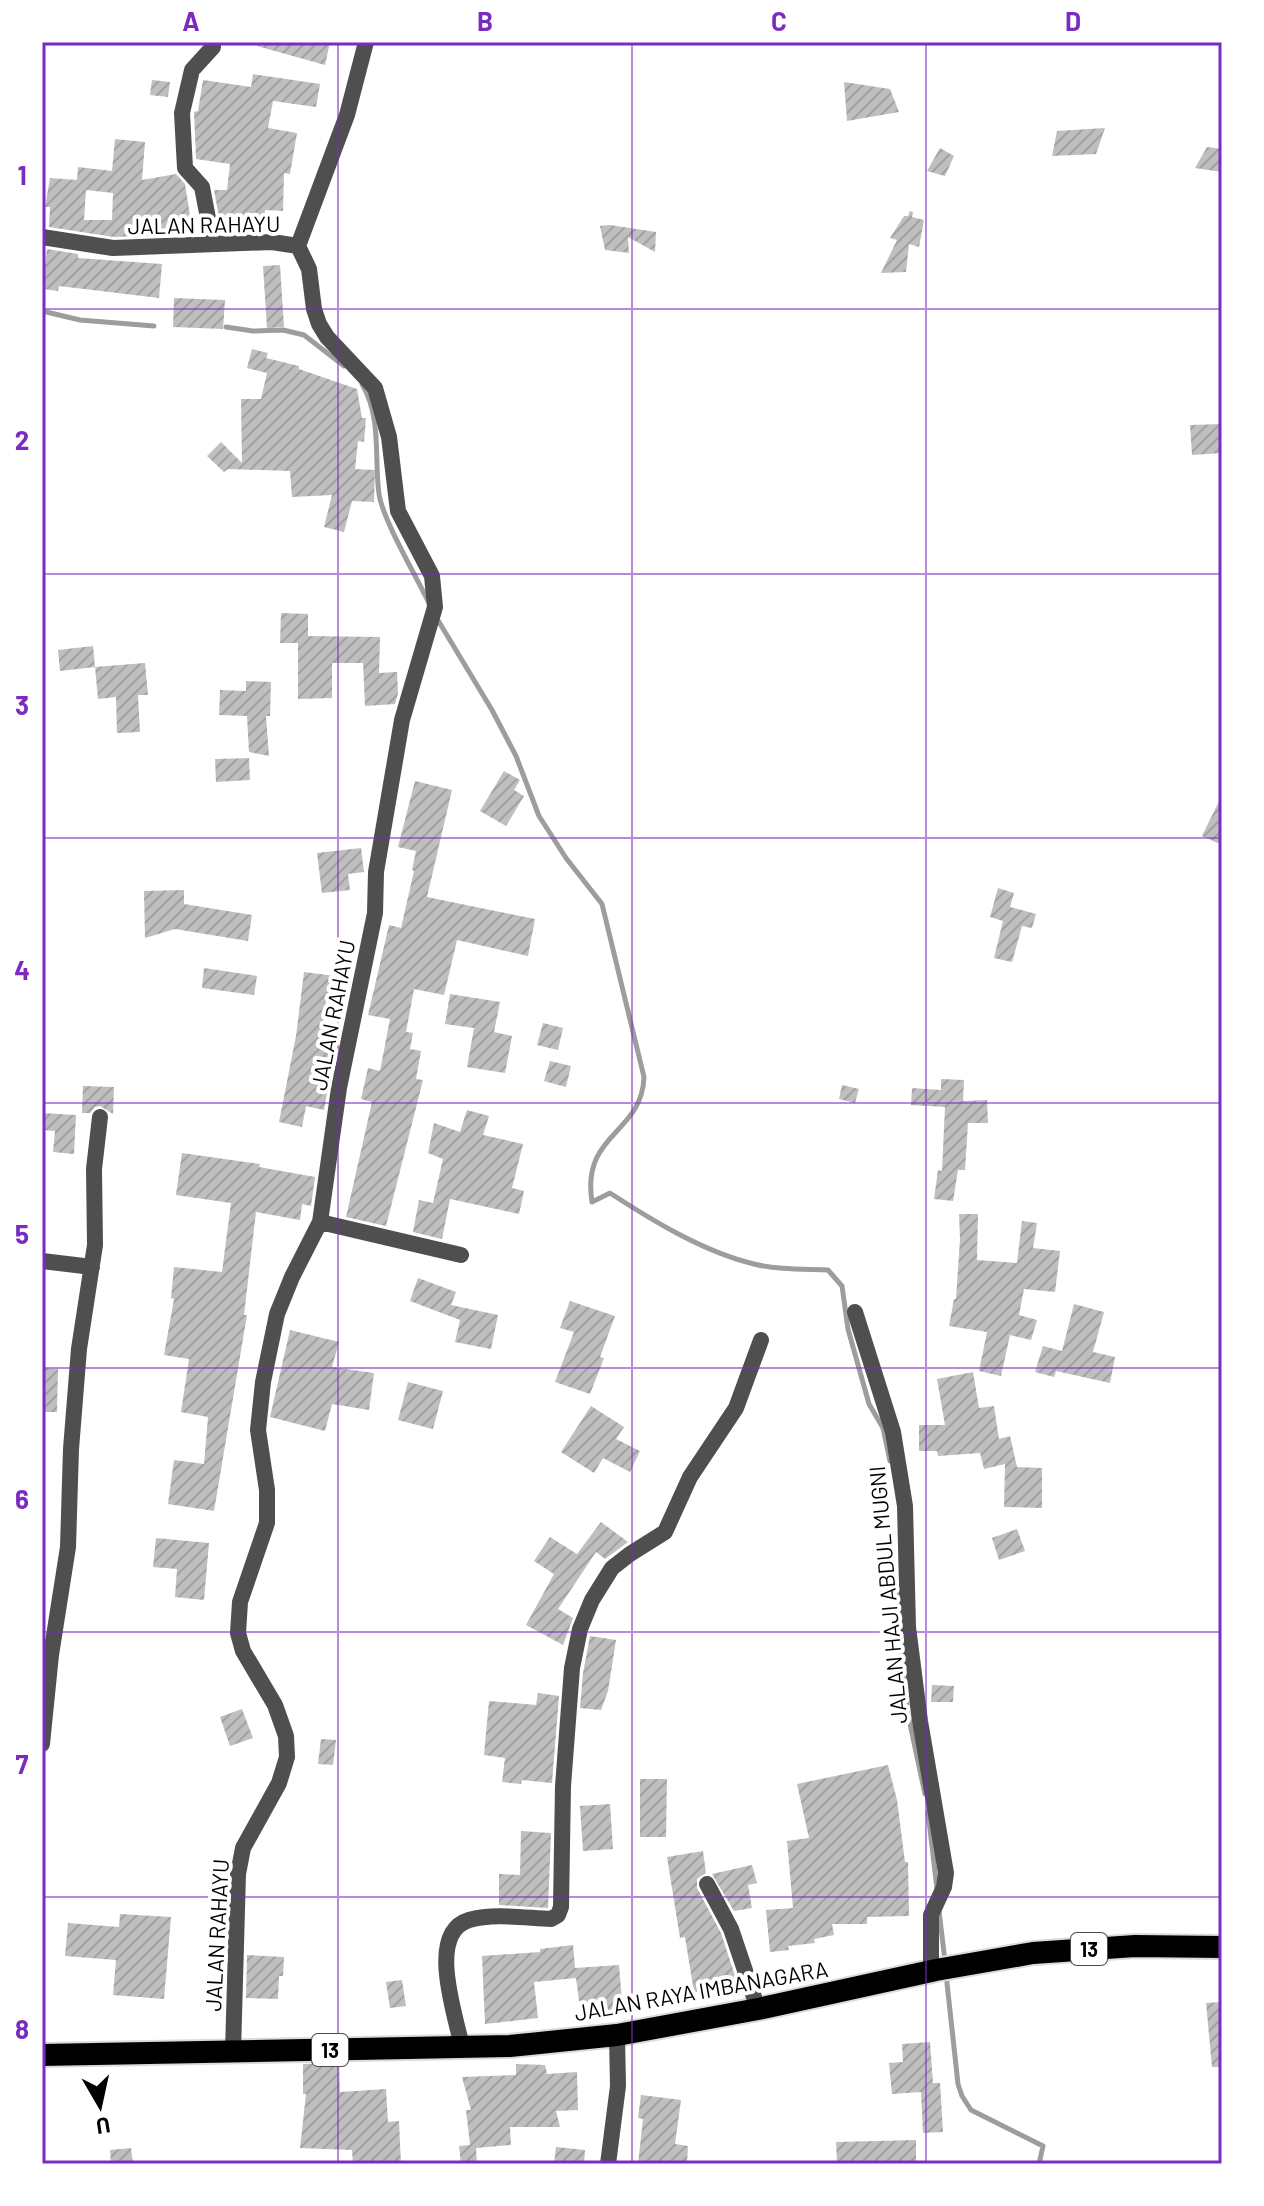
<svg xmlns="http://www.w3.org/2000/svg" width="1264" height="2206" viewBox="0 0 1264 2206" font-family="Barlow,sans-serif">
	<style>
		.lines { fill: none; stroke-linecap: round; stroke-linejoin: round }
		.stream { stroke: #9d9d9d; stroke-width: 5 }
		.building { fill: url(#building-hatch); fill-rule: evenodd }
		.trunk-casing { stroke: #dbdbdb; stroke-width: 26 }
		.minor { stroke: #4f4f4f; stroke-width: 16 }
		.trunk { stroke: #000; stroke-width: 22 }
		.grid { fill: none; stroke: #7b2cbf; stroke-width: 2; stroke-opacity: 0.55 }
		.labels { text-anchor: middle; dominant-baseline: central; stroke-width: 8; stroke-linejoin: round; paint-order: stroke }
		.shield { fill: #fff; stroke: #4c4c4c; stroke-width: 2 }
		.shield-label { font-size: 20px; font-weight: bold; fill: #000 }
		.street-label { font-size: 22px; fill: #000; stroke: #fff }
		.neatline { fill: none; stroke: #7b2cbf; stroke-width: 3 }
		.grid-label { font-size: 26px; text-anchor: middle; font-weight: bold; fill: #7b2cbf }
	</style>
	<defs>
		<pattern id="building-hatch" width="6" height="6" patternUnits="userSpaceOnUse" patternTransform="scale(2)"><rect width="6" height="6" fill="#bfbfbf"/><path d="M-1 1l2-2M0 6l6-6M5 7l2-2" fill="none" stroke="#a2a2a2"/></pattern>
	</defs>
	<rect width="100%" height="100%" fill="#fff"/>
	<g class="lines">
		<path class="stream" d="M42,311l38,9 74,6
			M226,327l27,4 30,-1 21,5 40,31
			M362,384c20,34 12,73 17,110 4,26 36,80 49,107
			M436,617l56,93 24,46 23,60 27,42 36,46 42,173c-2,58 -63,55 -52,125l18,-9c43,28 94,59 144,71 24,6 49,5 74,6l14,16 6,43 21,75 14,24 7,33
			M899,1586l-2,42 7,40 3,42 18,84
			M928,1812l9,77
			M939,1911l6,50
			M946,1974l12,110 4,12 9,14 72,36 -4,18"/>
	</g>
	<path class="building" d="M257,42h73l-5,23 -68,-19z
		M253,74l67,10 -4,23 -43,-6 -5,27 29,5 -7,41 -6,-1 -1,38 -18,-1v20l-43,3 -8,-43h13l3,-26 -34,-5 -2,-47 4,-1 5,-31 48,7z
		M152,80l18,2 -2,15 -18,-2z
		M844,82l46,7 9,23 -52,9z
		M1105,128l-9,26 -44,2 5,-25z
		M115,139l30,3 -3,38 34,-6 9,10 8,50 -79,3 -65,-10 1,-20h-5l5,-29 27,2 1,-13 34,4zM86,190l27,3 -1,27h-28z
		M1207,147l15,2v23l-27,-4z
		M940,148l14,8 -9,20 -18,-5z
		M910,211l3,1 -1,5 12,3 -5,27 -10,-3 -3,28 -25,1 16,-33 -7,-2 14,-22h4z
		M610,225l46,7 -1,20 -27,-15 1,16 -24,-3 -5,-24z
		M47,249l31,5v4l84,6 -3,34 -100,-12 -1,5 -16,-2z
		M280,265l4,62 -17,1 -4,-62z
		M174,298l51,2 -2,29 -50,-2z
		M252,349l16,4 -2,5 33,8v3l58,20 5,29h4l-2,24 -6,-1 -3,28 20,1 -1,32 -22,-1 -8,31 -20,-5 8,-32 -40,2 -2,-26 -62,-2 -4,3 -17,-16 14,-14 21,21 -1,-64h20l6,-26 -20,-5z
		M1222,424v29l-30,2 -2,-30z
		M281,613l27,1v22l72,1 -1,36 18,-1 1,21 -3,11 -30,2 -2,-43h-31v35l-34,1v-56h-18z
		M93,646l2,21 -35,4 -2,-21z
		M145,663l3,32h-10l2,37 -23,1 -1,-36 -18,2 -3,-32z
		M246,681l25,1 -1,34h-4l3,40 -20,-4 -2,-36 -28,-1 1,-25 26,1z
		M249,758l1,22 -34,2 -1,-23z
		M504,771l16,9 -6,10 10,6 -18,30 -26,-15z
		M415,781l37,9 -25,107 108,22 -7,37 -71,-16 -13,55 -30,-6 -8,43 7,1 -3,16 11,2 -5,28 7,1 -37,146 -40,-9 26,-115 -11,-3 7,-31 12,3 10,-52 -22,-4 21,-90 12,3 13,-57 -2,-1 4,-19 -18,-4z
		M1222,795v50l-20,-9z
		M361,848l3,24 -16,2 2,16 -28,3 -5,-40z
		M998,888l16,5 -4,14 26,7 -4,14 -10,-2 -10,36 -18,-4 9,-37 -13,-4z
		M184,890v14l68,11 -4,26 -73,-12 -30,9 -1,-47z
		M204,968l53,8 -3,19 -52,-7z
		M304,972l39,5 -4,27 -13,-2 -5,38 15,2 -12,68 -18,-4 -4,21 -23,-5 17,-86z
		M450,994l50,8 -6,30 18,4 -7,37 -38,-6 7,-39 -29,-4z
		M543,1023l20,5 -5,22 -21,-5z
		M550,1061l21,5 -5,21 -22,-6z
		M941,1079l23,1 -1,21 24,-1 1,23h-20l-3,47h-7l-5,31 -19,-2 4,-29 4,1 3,-64 -34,-2 1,-17 29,2z
		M842,1085l17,4 -4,14 -16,-4z
		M83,1086l31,1 -1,27 -13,-8 -5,1 -5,6h-8z
		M467,1110l22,6 -6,19 40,9 -11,44 12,3 -5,23 -69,-15 -8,40 -29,-7 6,-32 14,3 10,-44 -15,-6 6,-30 26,9z
		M42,1113l34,2 -2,39 -21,-2 2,-21 -13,-1z
		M182,1153l78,11 -1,3 56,10 -4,29 -9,-2 -2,16 -44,-8 -12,103h3l-33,196 -46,-7 6,-44 30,4 4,-47 -27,-5 8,-53 -25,-4 10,-56 -3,-1 3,-31 48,5 9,-69 -55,-8z
		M959,1214h19l-1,46 40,3 5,-42 15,2 -4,25 27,3 -5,41 -31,-3 -5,26 18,5 -6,20 -21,-5 -9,41 -22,-5 8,-39 -38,-6 5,-27h2l4,-60z
		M418,1278l38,14 -5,13 47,10 -7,34 -36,-7 5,-22 -50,-19z
		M570,1301l45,15 -15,41 4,1 -14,36 -35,-12 19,-50 -14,-4z
		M1074,1304l30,8 -11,40 22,5 -5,26 -54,-12 -2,6 -19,-5 8,-26 19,5z
		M290,1330l49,12 -7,25 42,6 -5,37 -37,-6 -7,27 -55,-14z
		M42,1368l16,1 -1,43h-15z
		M973,1372l6,36 15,-2 5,33 11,-3 7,31 25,1v40l-38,-1 1,-43 -21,5 -4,-16 -42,3 -1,-5h-18v-26h26l-8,-46z
		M408,1382l35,9 -10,38 -35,-9z
		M591,1406l33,21 -8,12 24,12 -10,21 -27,-14 -9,15 -33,-21z
		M601,1522l27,20 -23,17 -9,-7 -38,57 15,9 -10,27 -37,-20 28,-51 -20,-13 16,-24 27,17z
		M1017,1529l8,22 -26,9 -7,-22z
		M156,1538l53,5 -5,57 -29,-3 2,-28 -24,-2z
		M590,1636l26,4 -8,51 -7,19 -21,-2 3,-35z
		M932,1685l22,1 -1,16h-22z
		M538,1693l21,3 -7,87 -30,-3 -1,4 -19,-2 3,-24 -21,-3 5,-54 47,4z
		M242,1709l11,29 -23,8 -10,-29z
		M321,1739l15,1 -3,25 -15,-1z
		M888,1765l9,35 8,62h3l1,54 -42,1v7h-35l2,11 -20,4 1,4 -27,3 1,4 -19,2 -4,-42 27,-2 -6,-67 22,-3 -12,-54z
		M640,1779h27l-1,58h-26z
		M610,1804l3,45 -30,2 -3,-45z
		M521,1831l30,2 -3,75 -49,-3v-31l21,1z
		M703,1851l3,22 -9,6v9l24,45 17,52 -44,7 -9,-55 -5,1 -13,-81z
		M752,1865l5,18 -9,2 4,23 -18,3 -22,-37z
		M120,1914l51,3 -7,82 -51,-4 3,-35 -51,-4 3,-33 51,4z
		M573,1945l2,23 44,-3 4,48 -42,3 -5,-38 -42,4 4,36 -53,6 -3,-68 58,-4v-3z
		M247,1955l37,2 -1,19h-4l-1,23 -32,-1z
		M402,1980l4,26 -16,2 -4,-26z
		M1222,2002v65h-10l-6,-64z
		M930,2042l3,41h7l3,49 -20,1 -2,-41 -29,2 -3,-31 14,-1 -1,-18z
		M339,2063l1,29 46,-3 2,33 11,-1 2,43h-48l-1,-14 -52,-2 6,-54h-3v-30z
		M516,2064l29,1 2,9 30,-2 1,38 -22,1 4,16h-50l1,18 -35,3 1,16h-16l-2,-18 11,-1 -4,-35h5l-9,-33 54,-2z
		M641,2095l40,5 -6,44 13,2 -1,18h-49l5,-45 -5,-1z
		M916,2140v24h-79l-1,-22z
		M556,2147l29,3 -1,14h-30z
		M131,2148l2,16h-22l-1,-14z"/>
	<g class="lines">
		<g class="trunk-casing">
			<path id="trunk" d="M42,2055l468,-9 107,-11 141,-26 178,-39 97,-17 102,-7 87,1"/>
		</g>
		<path class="minor" d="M213,42v5l-21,23 -10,43 3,55 17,19 11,57
			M42,237l71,11 159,-6 26,4 11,23 5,40 5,15 8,13 48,51 14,49 9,74 34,65 3,31 -33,113 -26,152 -1,41 -36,175 -19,134 -28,55 -15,37 -14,68 -5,48 9,60v33l-27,79 -2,31 5,18 32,54 11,31 1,21 -8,26 -36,65 -5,26 -5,178
			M298,246l49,-131 19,-73
			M320,1222l141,33
			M42,1261l50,6
			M855,1312l38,120 12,74 3,121 12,94 26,152 -2,14 -13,28v56
			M42,1744l9,-89 17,-108 3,-98 8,-100 16,-104 -1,-76 6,-52
			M707,1884l24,45 27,80
			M462,2047c-6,-31 -36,-114 7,-127 25,-7 56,-2 82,-1l7,-4 3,-8 2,-121 9,-118 8,-39 12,-29 20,-32 18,-14 35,-22 25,-55 46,-69 25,-68
			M608,2164l10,-78 -1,-51"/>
		<use href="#trunk" class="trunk"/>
	</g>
	<path class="grid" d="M338,42v2122M632,42v2122M926,42v2122M42,309h1180M42,574h1180M42,838h1180M42,1103h1180M42,1368h1180M42,1632h1180M42,1897h1180"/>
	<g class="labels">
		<g class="shield">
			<rect x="1071" y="1933" width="36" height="32" rx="6"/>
			<rect x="312" y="2034" width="36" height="32" rx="6"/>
		</g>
		<g class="shield-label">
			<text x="1089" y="1949">13</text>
			<text x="330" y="2050">13</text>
		</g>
		<g class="street-label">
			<text transform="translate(204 224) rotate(-1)">JALAN RAHAYU</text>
			<text transform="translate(332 1015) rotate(-79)">JALAN RAHAYU</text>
			<text transform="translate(887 1595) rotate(-95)">JALAN HAJI ABDUL MUGNI</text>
			<text transform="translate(216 1935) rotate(-87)">JALAN RAHAYU</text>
			<text transform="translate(701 1990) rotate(-10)">JALAN RAYA IMBANAGARA</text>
		</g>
	</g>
	<rect width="1264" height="2206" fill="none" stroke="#ffffff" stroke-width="88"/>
	<g transform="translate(100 2106) rotate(171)" stroke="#ffffff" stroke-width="6" paint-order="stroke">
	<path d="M0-6L14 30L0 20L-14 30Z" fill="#000000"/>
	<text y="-12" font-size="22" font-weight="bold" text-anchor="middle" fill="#000000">U</text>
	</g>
	<rect x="44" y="44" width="1176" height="2118" class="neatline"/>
	<g class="grid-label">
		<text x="191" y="31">A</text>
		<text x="485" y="31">B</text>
		<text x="779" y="31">C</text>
		<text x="1073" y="31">D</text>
		<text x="22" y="185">1</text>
		<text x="22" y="450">2</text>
		<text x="22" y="715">3</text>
		<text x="22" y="980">4</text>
		<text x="22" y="1244">5</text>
		<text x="22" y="1509">6</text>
		<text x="22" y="1774">7</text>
		<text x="22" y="2039">8</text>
	</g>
</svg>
